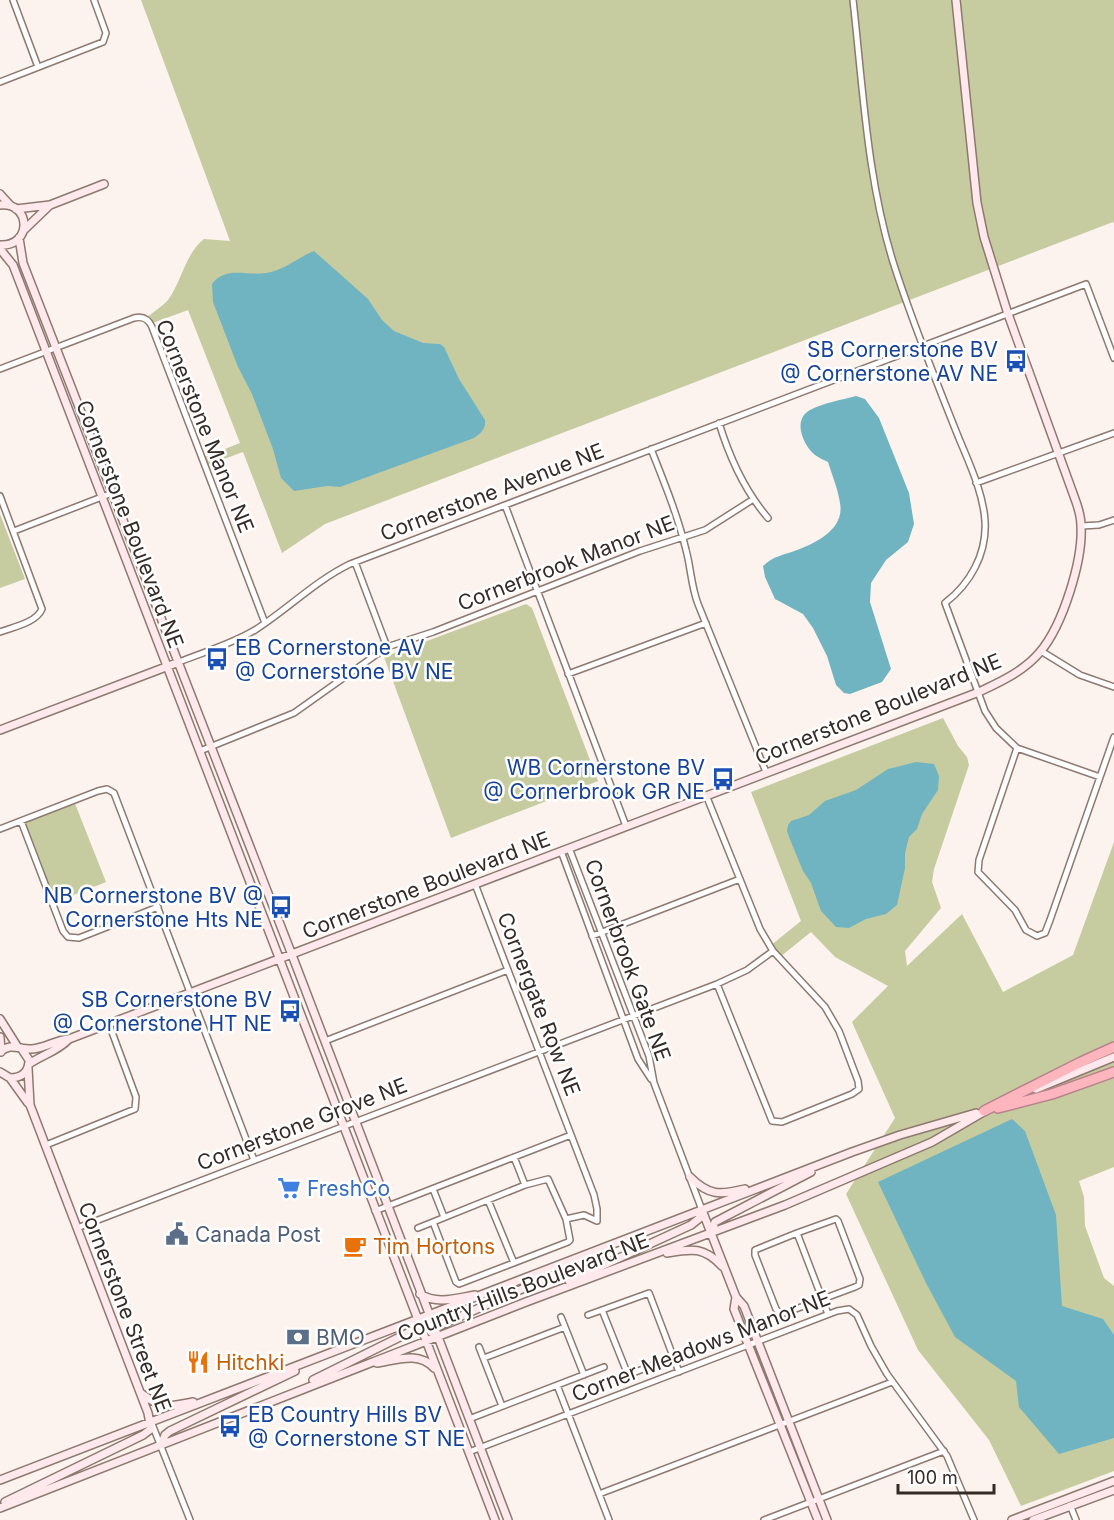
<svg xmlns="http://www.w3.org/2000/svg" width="1114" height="1520" viewBox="0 0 1114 1520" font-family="Inter,sans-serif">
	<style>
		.green { fill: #c6cca0 }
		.water { fill: #70b4c1 }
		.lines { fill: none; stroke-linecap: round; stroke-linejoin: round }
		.street-casing { stroke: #8d7970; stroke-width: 8 }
		.secondary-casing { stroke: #8d7970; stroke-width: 10 }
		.highway-casing { stroke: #b78589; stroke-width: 12 }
		.street { stroke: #fff; stroke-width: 5 }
		.secondary { stroke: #ffe9ec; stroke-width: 7 }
		.highway { stroke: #feb6be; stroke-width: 9 }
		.labels { text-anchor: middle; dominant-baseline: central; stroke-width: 5; stroke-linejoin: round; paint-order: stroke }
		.transit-label { font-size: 21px; fill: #164399; stroke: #fff; text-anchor: end }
		.street-label { font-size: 21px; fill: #342b27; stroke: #fff }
		.shop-label { font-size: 21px; fill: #366cbe; stroke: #fff; text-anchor: start }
		.service-label { font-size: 21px; fill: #4e5e75; stroke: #fff; text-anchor: start }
		.food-label { font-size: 21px; fill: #c56008; stroke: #fff; text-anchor: start }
	</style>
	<rect width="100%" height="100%" fill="#fcf3ef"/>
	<path class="green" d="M141,0h973v224l-1,-2 -788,302 -43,29 -39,-101 -38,14 -3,-8 38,-15 -52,-133 -38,14 -4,-5c6,-7 16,-12 22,-19 14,-19 17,-46 36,-61l26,2z
		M0,514l25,65 -25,9z
		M526,604l6,4 66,173 -147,57 -67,-181z
		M943,718l15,28 9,11 2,8 -35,104 -2,13 9,26 -36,43 2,15 55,-52 41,78 70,-37 41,-113v325l-35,14 5,16 1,29 19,52 10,8v185l-93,35 -32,-66 -71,-90 -72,-156 49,-76 -43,-96 36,-36 -53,-29 -24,-25 -31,25 -10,-11 31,-25 -50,-129z
		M74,801l32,81 -53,21 -32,-82z"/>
	<path class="water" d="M314,251l54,48 14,21 12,11 29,12 17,1 4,3 15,32 26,41c1,9 -4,13 -11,18l-134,49 -13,-1 -33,5 -13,-13 -8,-29 -21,-55 -14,-27 -25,-65 -1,-18c15,-20 38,-6 59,-12 16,-4 28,-15 43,-21z
		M856,396l9,3 14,19 30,75 5,31 -6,18 -22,18 -15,23 -1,19 21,67 -9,13 -32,12 -6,-1 -8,-8 -9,-29 -14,-28 -10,-14 -28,-15 -10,-22 -2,-11c10,-10 21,-11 34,-16 19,-7 48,-21 43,-47 -2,-14 -8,-28 -12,-41 -4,-2 -9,-4 -13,-7 -12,-10 -23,-35 -5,-45 13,-7 31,-10 46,-14z
		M916,762l18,2 5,12 -1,14 -16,24 -5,15 -8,8 -4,16v15l-8,37 -11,9 -20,5 -17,9 -13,-1 -15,-16 -10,-28 -8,-12 -14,-34 -2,-6 1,-6 3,-4 18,-6 16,-14 31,-11 32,-21z
		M1012,1119l13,12 31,84 6,91 41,13 11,16v103l-55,16 -40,-47 -3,-26 -61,-44 -29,-54 -48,-101z"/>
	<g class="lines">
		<g class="street-casing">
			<path id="street" d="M13,0l25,67
				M853,0c10,88 14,180 41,265 18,56 40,111 62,166 11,28 27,59 29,90 2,33 -15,63 -40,82l40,108 11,17 21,20 83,29
				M0,82l103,-40 3,-9 -12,-33
				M0,369l134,-51c8,-2 14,0 18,9l113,296
				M719,423c11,36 25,67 49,95
				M651,449c13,33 27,67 35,101 5,18 5,36 12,54l68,168
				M976,483l138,-50
				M0,496l42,113c-6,14 -29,18 -42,23
				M505,505l121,321
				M1081,526l18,-1 15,-5
				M14,531l98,-38
				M355,562l32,85
				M1041,651l39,24 34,12
				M179,662c25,-10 53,-18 76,-32 33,-21 60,-49 95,-66l736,-280 28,74
				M568,674l138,-51
				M1017,748l-38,112 -1,12 37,38 11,20 11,6 8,-3 5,-13 64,-183
				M200,751l94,-38 93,-66 46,-15 207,-81 65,-21 47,-30
				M706,795l54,134 13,22 52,56 14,24 19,50 1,8 -7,5 -70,28 -10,-1 -55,-137
				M21,821l42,110 5,6 11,1 79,-31
				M0,829l98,-38 9,-2 7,4 140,367
				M569,848l80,208 5,27 48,127
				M561,851l77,208 13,20
				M475,884l119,311 3,14v12l-13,-6 -18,4 -18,-40 -23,6 -92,37 23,60 3,2 109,-42 2,-2 -4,-21
				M592,936l148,-57
				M325,1041l183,-71
				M46,1145l89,-36 1,-12 -27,-73
				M514,1157l11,28
				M433,1189l11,28
				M488,1200l26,63
				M375,1211l196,-76
				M77,1228l640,-244 30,-14 26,-19
				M418,1228l15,-6
				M797,1233l-42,17v5l21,54 4,4h5l70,-26 4,-2 1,-6 -22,-58 -2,-2 -39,14 31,81
				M588,1315l14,-5
				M561,1317l23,58
				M479,1347l23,59
				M673,1357l-45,18 -26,-65 47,-17 30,79
				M484,1358l81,-31
				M557,1385l52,135
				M469,1419l135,-52
				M152,1424l38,96
				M469,1452l368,-141 12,-2 8,6 14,31 16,28 60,82 27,64
				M599,1494l293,-112
				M1070,1505l6,15
				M764,1520l180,-69"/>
		</g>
		<g class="secondary-casing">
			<path id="secondary" d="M0,194l10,11
				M0,205c32,-3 32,42 0,40
				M16,209l34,-4 54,-21
				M24,230l26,-25
				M19,238l4,25 269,692 216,565
				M0,249l13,16 482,1255
				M0,730l179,-68
				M0,1019l17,27
				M0,1037l1,15
				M0,1052c11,-10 19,-2 32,-3 13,-1 24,-9 37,-10l910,-347c23,-11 45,-21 61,-40 23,-27 43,-92 41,-126 0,-10 -3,-19 -6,-27l-67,-185 -24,-77 -7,-34 -21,-203
				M29,1064c13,-9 29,-13 40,-25
				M0,1072l10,6c12,0 19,-6 19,-18l-8,-12
				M10,1078l18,25
				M1036,1089l78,-32
				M690,1177c19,19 30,18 55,12
				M702,1210l34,87 8,9 83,214
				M711,1233l4,-11 96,-50
				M667,1253c24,-4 36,-7 55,13
				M569,1281l122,-56 10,-8 1,-7
				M420,1294c17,11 37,4 55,1
				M736,1297l-2,12 84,211
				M431,1332l10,-7 160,-71
				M377,1363c19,-3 42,-12 57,5
				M313,1380l107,-53 7,-5 2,-6
				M142,1394c20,15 27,13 51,8
				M161,1445l4,-10 5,-4 125,-60
				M0,1480l852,-328 48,-17 76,-22
				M5,1502l138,-67 8,-6 -3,-16 -118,-308 -2,-37
				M0,1508l526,-206 259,-97 147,-63 55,-32
				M1012,1520l102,-39
				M1033,1520l81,-30"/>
		</g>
		<g class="highway-casing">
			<path id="highway" d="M998,1108l54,-14 62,-22
				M984,1111l97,-49 33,-15"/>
		</g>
		<use href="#street" class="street"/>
		<use href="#secondary" class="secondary"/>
		<use href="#highway" class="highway"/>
	</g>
	<defs>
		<g id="bus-bare" transform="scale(1.8)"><path d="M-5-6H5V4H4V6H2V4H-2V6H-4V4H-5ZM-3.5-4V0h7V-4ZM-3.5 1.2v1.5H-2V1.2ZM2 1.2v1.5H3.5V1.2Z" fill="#1a4fb4" stroke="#fff" stroke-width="2.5" paint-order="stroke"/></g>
		<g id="supermarket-bare" transform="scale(1.8)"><path d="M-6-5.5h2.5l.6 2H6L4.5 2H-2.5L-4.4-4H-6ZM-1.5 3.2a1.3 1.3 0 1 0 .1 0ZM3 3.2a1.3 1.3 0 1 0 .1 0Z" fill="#3f7fe0" stroke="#fff" stroke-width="2.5" paint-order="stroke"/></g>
		<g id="civic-bare" transform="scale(1.8)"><path d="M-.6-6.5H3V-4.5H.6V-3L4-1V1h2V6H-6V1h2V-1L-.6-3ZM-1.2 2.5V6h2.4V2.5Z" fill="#5c6f8a" stroke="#fff" stroke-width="2.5" paint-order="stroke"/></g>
		<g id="cafe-bare" transform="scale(1.8)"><path d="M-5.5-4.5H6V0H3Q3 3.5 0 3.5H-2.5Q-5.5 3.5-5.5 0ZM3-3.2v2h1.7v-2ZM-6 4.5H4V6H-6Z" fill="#e8710a" stroke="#fff" stroke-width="2.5" paint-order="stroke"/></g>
		<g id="bank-bare" transform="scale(1.8)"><path d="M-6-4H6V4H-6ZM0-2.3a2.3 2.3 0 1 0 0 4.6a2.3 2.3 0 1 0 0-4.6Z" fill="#5c6f8a" stroke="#fff" stroke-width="2.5" paint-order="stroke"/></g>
		<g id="restaurant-bare" transform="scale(1.8)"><path d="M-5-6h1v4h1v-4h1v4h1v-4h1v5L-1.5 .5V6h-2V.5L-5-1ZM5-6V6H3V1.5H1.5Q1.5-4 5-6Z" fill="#e8710a" stroke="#fff" stroke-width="2.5" paint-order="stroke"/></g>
	</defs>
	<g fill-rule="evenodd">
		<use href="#bus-bare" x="1016" y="361"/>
		<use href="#bus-bare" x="217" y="659"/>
		<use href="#bus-bare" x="723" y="779"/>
		<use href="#bus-bare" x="281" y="907"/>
		<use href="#bus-bare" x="290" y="1011"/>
		<use href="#supermarket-bare" x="289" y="1188"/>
		<use href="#civic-bare" x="177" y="1234"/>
		<use href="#cafe-bare" x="355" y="1246"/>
		<use href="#bank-bare" x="298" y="1337"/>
		<use href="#restaurant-bare" x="198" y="1362"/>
		<use href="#bus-bare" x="230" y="1426"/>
	</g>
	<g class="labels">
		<g class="transit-label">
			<text x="998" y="349">SB Cornerstone BV<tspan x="998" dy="24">@ Cornerstone AV NE</tspan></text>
			<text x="235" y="647" text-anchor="start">EB Cornerstone AV<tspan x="235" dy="24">@ Cornerstone BV NE</tspan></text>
			<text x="705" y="767">WB Cornerstone BV<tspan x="705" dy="24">@ Cornerbrook GR NE</tspan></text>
			<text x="263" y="895">NB Cornerstone BV @<tspan x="263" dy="24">Cornerstone Hts NE</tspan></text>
			<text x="272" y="999">SB Cornerstone BV<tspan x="272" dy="24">@ Cornerstone HT NE</tspan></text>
			<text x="248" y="1414" text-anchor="start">EB Country Hills BV<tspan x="248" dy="24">@ Cornerstone ST NE</tspan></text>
		</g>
		<g class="street-label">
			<text transform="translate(205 426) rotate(68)">Cornerstone Manor NE</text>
			<text transform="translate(492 492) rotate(-21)">Cornerstone Avenue NE</text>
			<text transform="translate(130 524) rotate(69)">Cornerstone Boulevard NE</text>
			<text transform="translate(566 563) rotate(-21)">Cornerbrook Manor NE</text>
			<text transform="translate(878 709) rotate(-22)">Cornerstone Boulevard NE</text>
			<text transform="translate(426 885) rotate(-21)">Cornerstone Boulevard NE</text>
			<text transform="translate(628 960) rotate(70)">Cornerbrook Gate NE</text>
			<text transform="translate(539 1004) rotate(69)">Cornergate Row NE</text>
			<text transform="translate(302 1124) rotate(-21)">Cornerstone Grove NE</text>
			<text transform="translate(523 1287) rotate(-21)">Country Hills Boulevard NE</text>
			<text transform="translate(125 1307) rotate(69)">Cornerstone Street NE</text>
			<text transform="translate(701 1346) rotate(-21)">Corner Meadows Manor NE</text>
		</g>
		<g class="shop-label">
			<text x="307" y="1188">FreshCo</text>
		</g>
		<g class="service-label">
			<text x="195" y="1234">Canada Post</text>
			<text x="316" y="1337">BMO</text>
		</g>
		<g class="food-label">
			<text x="373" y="1246">Tim Hortons</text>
			<text x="216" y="1362">Hitchki</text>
		</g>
	</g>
	<path d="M898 1484v9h96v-9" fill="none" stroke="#342b27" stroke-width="3"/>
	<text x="907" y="1484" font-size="18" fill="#342b27" stroke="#ffffff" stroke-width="4.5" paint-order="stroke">100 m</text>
</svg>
